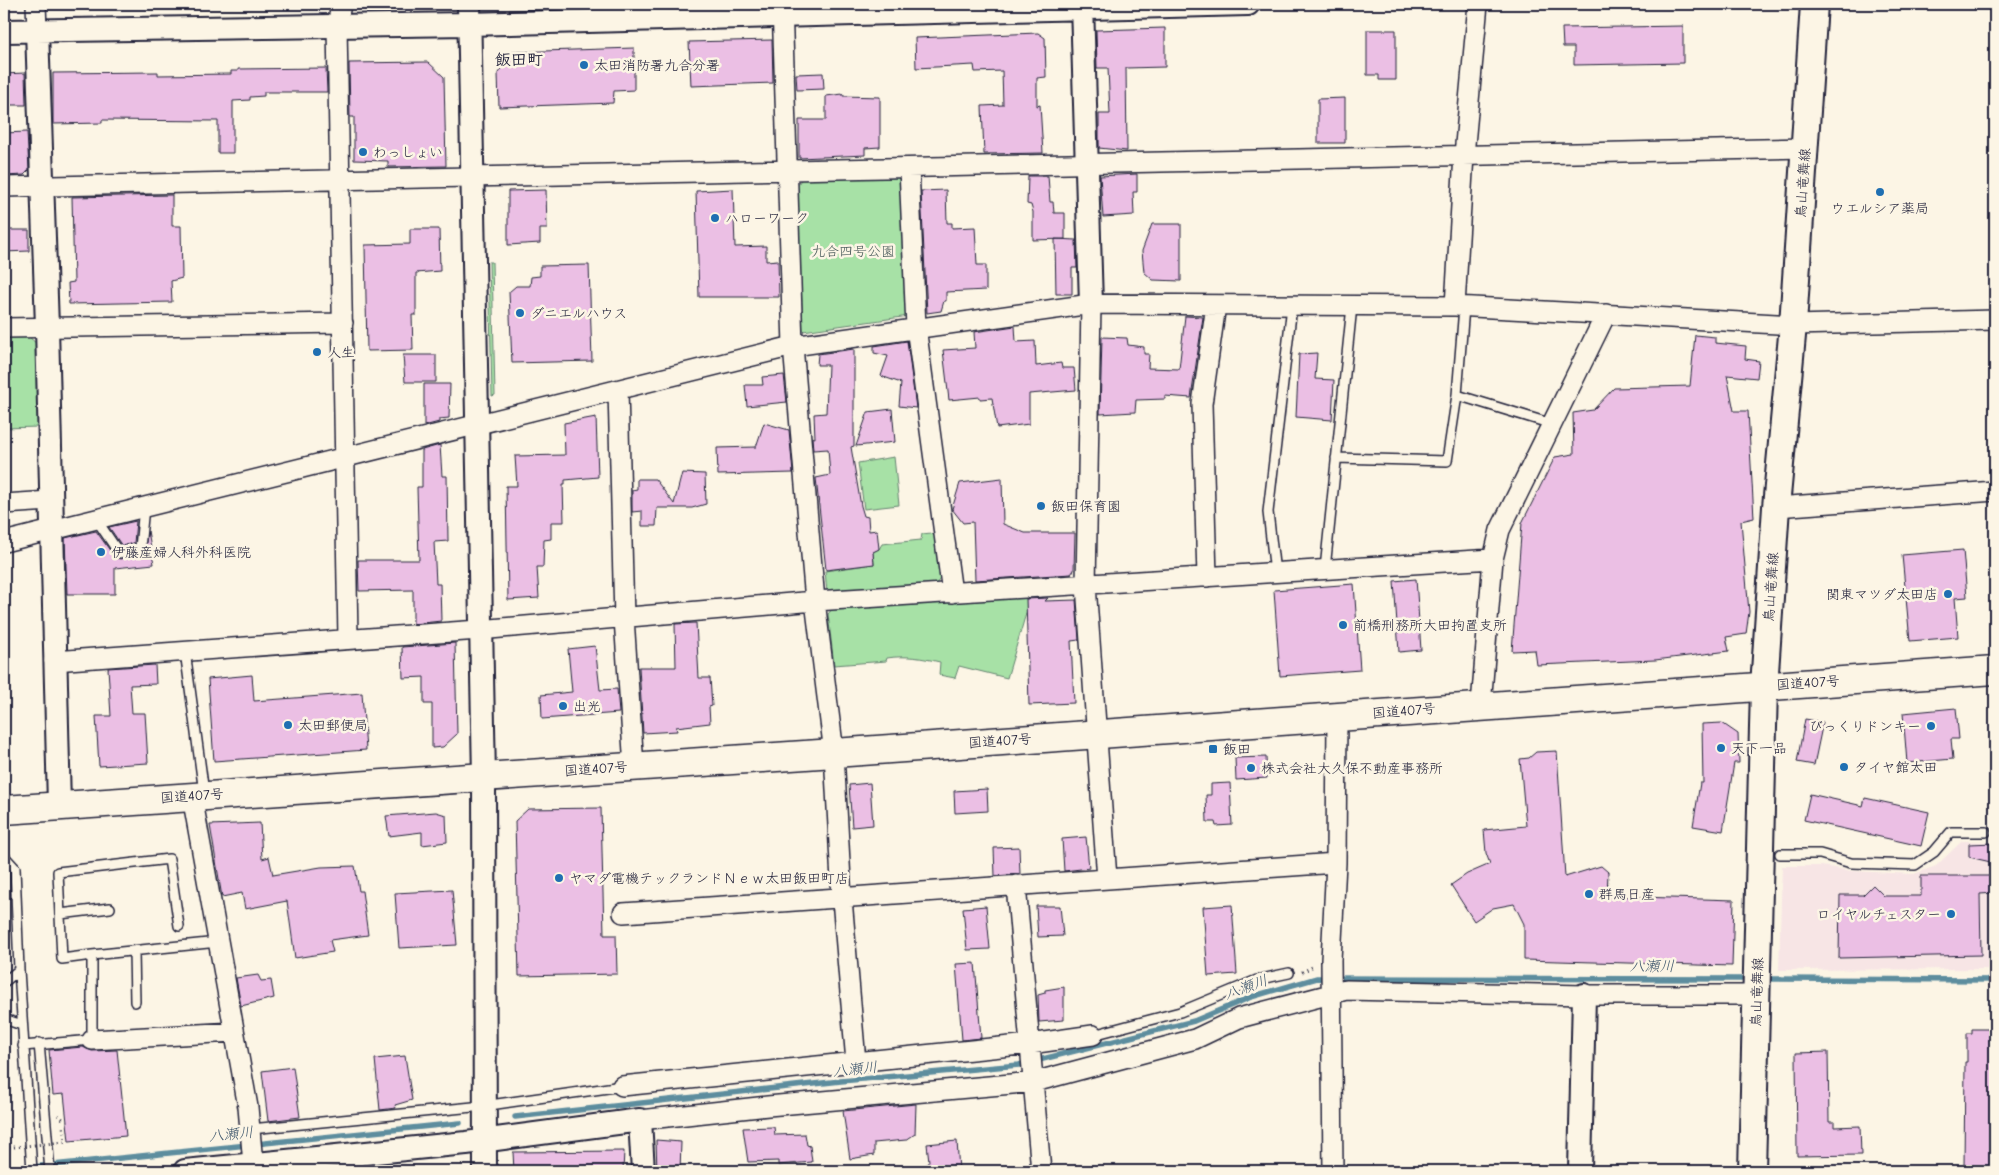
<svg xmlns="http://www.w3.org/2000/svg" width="1999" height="1175" viewBox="0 0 1999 1175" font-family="'Comic Neue','Klee One',sans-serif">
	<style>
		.built { fill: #f7e5e5 }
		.green { fill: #a7e1a6; stroke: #648270 }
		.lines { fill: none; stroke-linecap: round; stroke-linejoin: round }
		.stream { stroke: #5d8d9e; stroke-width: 5.5 }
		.building { fill: #ebbfe4; stroke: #22223b }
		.service-casing { stroke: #22223b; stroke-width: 12 }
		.minor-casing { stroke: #22223b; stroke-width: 22 }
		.tertiary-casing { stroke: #22223b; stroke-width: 26 }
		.secondary-casing { stroke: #22223b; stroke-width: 30 }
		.trunk-casing { stroke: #22223b; stroke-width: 31 }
		.path { stroke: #22223b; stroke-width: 3; stroke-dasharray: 1 4; stroke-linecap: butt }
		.service { stroke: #fcf5e5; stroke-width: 9 }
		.minor { stroke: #fcf5e5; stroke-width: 19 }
		.tertiary { stroke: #fcf5e5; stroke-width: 22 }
		.secondary { stroke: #fcf5e5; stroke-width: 26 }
		.trunk { stroke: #fcf5e5; stroke-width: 28 }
		.path-bridge { stroke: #22223b; stroke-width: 3; stroke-dasharray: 1 4; stroke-linecap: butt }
		.poi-dot { fill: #1f6fb2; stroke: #fcf5e5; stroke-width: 2 }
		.labels { text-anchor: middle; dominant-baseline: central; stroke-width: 5; stroke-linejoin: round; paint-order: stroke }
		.poi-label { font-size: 14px; fill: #22223b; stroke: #fcf5e5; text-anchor: start }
		.street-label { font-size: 14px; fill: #22223b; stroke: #fcf5e5 }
		.park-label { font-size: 14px; fill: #4a5b5b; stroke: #fcf5e5 }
		.water-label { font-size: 15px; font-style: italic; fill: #3f576d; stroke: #fcf5e5 }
		.quarter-label { font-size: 16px; font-weight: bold; fill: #22223b; stroke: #fcf5e5 }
	</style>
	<rect width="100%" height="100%" fill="#fcf5e5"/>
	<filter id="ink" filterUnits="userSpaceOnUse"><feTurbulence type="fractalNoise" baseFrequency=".02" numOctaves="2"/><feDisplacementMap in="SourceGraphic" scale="10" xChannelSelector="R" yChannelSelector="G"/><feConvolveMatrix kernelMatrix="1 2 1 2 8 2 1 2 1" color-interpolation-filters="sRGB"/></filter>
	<g filter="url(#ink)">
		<path class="built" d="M1962,841l33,1v127l-216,1 3,-104h40l30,5 62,3 22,-8z"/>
		<path class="green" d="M903,176l6,140 -106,15 -6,-145 5,-8z
			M489,262h3l3,133 -3,1z
			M28,336l9,8 2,83 -35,1v-91z
			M894,457l5,48 -35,4 -6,-46z
			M931,533l5,5 6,38 -6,8 -109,8 -2,-21 49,-7 -1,-12 6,-3 3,-5 39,-4 1,-6z
			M1027,596v14l-20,68 -48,-12 -4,12 -16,-3 1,-13c-18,-4 -34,-7 -53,-4l-1,3 -52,4 -6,-51 5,-6z"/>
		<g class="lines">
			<path class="stream" d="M1764,979l231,1
				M515,1117l326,-36 178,-16 175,-44 57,-24 66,-19 433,1
				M4,1170l456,-47"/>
		</g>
		<path class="building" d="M1683,26v37l-109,2v-18h-11l-1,-19z
			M1165,28v39l-39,1 1,83 -28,-3v-34h11l-2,-46h-11l-1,-38z
			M1367,30h29v50h-17v-5h-12z
			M1038,33l7,5 1,39 -9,1v28l3,-1 3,48 -59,1 -2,-48 21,-1 -1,-34 -27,1 -1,-7 -58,3 -1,-30z
			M772,40l1,43 -82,3 -2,-44z
			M634,48v42l-20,1 -1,12 -114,4 -1,-34 15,-21z
			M428,62l16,15 2,89 -58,1v-6l-34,-1v-43h-4l-1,-54z
			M326,68l1,24h-63v4l-14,1v3l-17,1v52h-15v-32l-116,-1v3l-49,1v-51l105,-1v3l73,-1v-3h7v-2z
			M25,73l1,32h-22v-31z
			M823,73l1,16 -27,1 -1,-16z
			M843,94v2l37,1v50l-15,1v7l-66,3v-38h27v-24z
			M1345,98v45h-27v-44z
			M27,132l2,38 -5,5 -20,1v-43z
			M1137,174v18h-4l1,23 -31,2 -3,-41z
			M1028,176h20l2,26h3l1,11h11v26l-32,1v-28l-2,-7 -4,-1z
			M733,189l2,58 31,-1v15l12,-1 1,37h-80l-3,-106z
			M546,190l1,39h-7v14l-32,2v-54z
			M946,190l1,33h5v5l23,-1 2,38h9v25l-40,2v9h-2l-3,10 -14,2 -6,-122z
			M172,195v31h9l1,52 -11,3 1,21 -103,2 -1,-21 6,-1 -2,-85z
			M1152,224h29v57l-28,-1 -9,-8 -2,-21z
			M410,229h29l1,42 -24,2v42h-4l1,35 -46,1 -2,-106 45,-1z
			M4,230h25v21l-25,1z
			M1055,239l21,1 1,28h-5v26h-16z
			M589,265l3,96 -80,2 -3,-71 7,-6h14l1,-9 9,-1v-10z
			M1185,316l18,1 -12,81 -26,-2v3l-29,1 -1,12 -35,2 2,-77 25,1 1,7 16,2v7h5l-1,14 31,1z
			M1015,326l1,16 19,-1 1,25 25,-3 1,5h12l2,22 -47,4v30l-32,4 -5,-30 -12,1v-2l-31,3 -6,-50 32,-2 -1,-16z
			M1695,335l20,2v6l31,3 -1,13 14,2 -2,17 -30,-3 7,36h14l6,107 -13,3 8,91 -3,22 -20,3 3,14 -74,9 -118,5 -2,-15 -23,1 10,-128 33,-66 19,-3 -1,-41 20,-3 21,-22 76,-2z
			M907,341l9,67 -17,-2 2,-23 -20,-7 7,-20 -14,-3v-7z
			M854,349v97l-3,1 10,59 3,10 4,1 1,14 8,-1 2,19 -6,3 1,12 -48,6 -10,-92 14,-3 -2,-26 -15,1 -1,-13 3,1 -1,-24 12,-1 2,-48h-11l1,-11z
			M1317,353l-2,26 19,1 -2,40 -36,-3 3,-63z
			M403,355h33v27h-31z
			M784,375l3,27 -40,4 -2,-21h18l-1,-8z
			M424,384h26l-1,34 -10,1v3l-15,4z
			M892,409l3,33 -39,4 12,-34z
			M596,417l2,60 -33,3v4h-2l1,38h-13v17l-7,1 -1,27h-6l2,31 -31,2 -2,-114h11l-2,-30 50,-1 -1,-32z
			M764,423l25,7 4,43 -75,2 -1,-27 39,-1z
			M440,445l2,31h5l1,65 -14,1 2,42h4l1,37 -28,3v-34l-54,1 -1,-31h61l-2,-73h5v-37z
			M682,473l23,1 1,30 -14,4h-35l-1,18h-14v-15l-10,1v-22l5,-1v-10h18l19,25z
			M1002,478l1,46 22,9h50l-1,37 -3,4 -96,6 -2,-58 -10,1 -11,-14 8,-26z
			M136,521l-2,22 -12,3 -13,-19z
			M96,531l18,25 6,3 24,-7 4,-21 6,33 -39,4v26h-48l-2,-56z
			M1963,550l4,47 -12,1 3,39 -48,4 -8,-86z
			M1416,579l5,71 -22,2 -5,-71z
			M1354,584l6,86 -80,6 -6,-86z
			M1048,598l-3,3 31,-1 3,40 -8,1 3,62 -45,2 -3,-106z
			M696,623l3,55h11l2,28 -3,1 1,16 -34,4 1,4 -34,2 -4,-66h37l-1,-43z
			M455,643l2,91 -14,13 -11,1v-44h-8v-27l-21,1 -1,-31z
			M595,646l5,44 17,-1 2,24 -77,6 -1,-24 31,-3 -4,-43z
			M155,665l1,19 -26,1 2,28h13l3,50 -49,3 -3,-50h15l-3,-48z
			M252,675l2,26 108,-8 4,57 -152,11 -6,-82z
			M1956,708l3,31h-8l2,20 -46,4 -4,-50z
			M1805,719l18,3 -9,43 -17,-3z
			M1722,723l16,11 1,29h-5l-11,68 -30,-5 7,-43h3l-1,-59z
			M1557,751l8,126 36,-11 7,6 -1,24 127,4 -2,66 -208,-6v-36l-10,-20 -21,4 -19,13 -23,-36 16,-11 23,-10 -4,-11 -2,-23 42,-4 -6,-67 9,-1 7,-6z
			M1266,757l1,21 -31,2 -1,-22z
			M870,783l3,42 -21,2 -3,-42z
			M1230,783l2,42 -16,1 -1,-4h-8l-1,-27h5v-11z
			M987,789l1,22 -33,2 -1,-22z
			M1810,794l53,12 2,-8 64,14 -8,34 -117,-26z
			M601,808l3,127h12l1,39 -98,2 -4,-155 13,-12z
			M436,812l10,3 1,27 -25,3v-13l-33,4 -3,-20z
			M260,823l2,36 7,-2 4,18 48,-8 34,-1 4,25h3l6,44 -38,5 3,12 -38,6 -8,-57 -42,8 -3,-16 -20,4 -12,-72z
			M1086,837l3,31 -25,3 -2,-32z
			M1995,843v20l-26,-6v-13z
			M1019,847l1,27 -25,2 -1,-28z
			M1921,876h74v17l-15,1 1,61 -142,3 1,-63h23l10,-10 11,11h37z
			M452,890l5,55 -58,3 -4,-55z
			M1232,905l5,69 -29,2 -5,-69z
			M986,906l4,43 -23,1 -4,-42z
			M1036,906h24l3,30 -25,1z
			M975,963l6,75 -19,2 -6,-76z
			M258,975l3,6 10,-1 3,18 -33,8 -5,-28z
			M1064,987v33l-25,2 -1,-27 7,-2v-3z
			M1972,1029h23v142h-25v-3h-6l1,-106h2v-29h5z
			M83,1047l9,4 25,-1 9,86 -57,5 -5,-47 -11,1 -4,-45z
			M1828,1052l1,70h5v5l26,-1 1,29 -64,1 -1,-103z
			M405,1056l7,44 -17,5 1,3 -16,2 -5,-51z
			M293,1067l7,50 -32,4 -6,-50z
			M916,1104l-1,30 -9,6 -32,3v12l-24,4 -7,-48z
			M774,1127l1,8 30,-1 2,11 3,1 2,16 -34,3v-4l-30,1 -5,-34z
			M656,1140l25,2 -1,29h-23z
			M957,1141l2,30h-37l7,-10 -2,-17z
			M624,1151l-1,20h-109l-1,-19z"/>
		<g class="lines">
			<g class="service-casing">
				<path id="service" d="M1457,395l95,29
					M1336,458l111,3 10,-66 7,-88
					M96,519l23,34 21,-5 4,-41
					M1325,569l27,-263
					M1275,573l-7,-61 24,-206
					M185,651l19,142
					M1780,854h40l31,9 64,2 19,-13 17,-20h35
					M4,856l11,12 4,102
					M60,914l50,-6
					M134,951l1,51
					M92,955l-30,4 -4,-87 111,-13 10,67
					M4,982l15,-12 13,201
					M4,1019l18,6
					M1093,1035l87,-23 77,-32 32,-7
					M39,1043l11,128
					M23,1046l69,-6v-85l126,-13
					M251,1129l232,-23 139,-20"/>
			</g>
			<g class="minor-casing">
				<path id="minor" d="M36,4l1,26
					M341,4l-4,22 11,612
					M782,4l11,342 22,255 19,152 8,146 14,163
					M909,168l7,159 36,266
					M4,187l1801,-39
					M1091,304l-5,281 21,294
					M1455,306l9,-151 14,-151
					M4,328l339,-5
					M618,390l6,228 10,149
					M4,504l46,-3
					M1776,507l219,-16
					M4,542l789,-196 298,-42 364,2 338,19 202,-5
					M1207,577l-5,-173 14,-99
					M54,661l425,-31 336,-29 678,-42
					M1481,705l12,-146 7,-29 106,-216
					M192,796l56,311 5,57
					M1016,885l25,286
					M623,913l713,-50
					M92,1040l142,-8
					M622,1086l408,-42 63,-9
					M640,1120l128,-14 266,-24 161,-43 44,-21 107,-28 238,5h173
					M353,1156v15
					M1333,1171l-2,-211 5,-97 1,-146"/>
			</g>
			<g class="tertiary-casing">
				<path id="tertiary" d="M469,4l15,773 1,394
					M1082,4l9,300
					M37,30l10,297 12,478
					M4,31l464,-7 780,-20
					M185,1171l281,-28 174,-23 3,51
					M1580,1171l4,-176"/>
			</g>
			<g class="secondary-casing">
				<path id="secondary" d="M1752,1171l12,-484 12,-180 17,-182 21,-321"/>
			</g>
			<g class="trunk-casing">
				<path id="trunk" d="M4,810l830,-57 1161,-83"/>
			</g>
			<path class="path" d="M1302,972l12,-6
				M58,1115l6,5"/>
			<use href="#service" class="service"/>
			<use href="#minor" class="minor"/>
			<use href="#tertiary" class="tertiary"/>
			<use href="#secondary" class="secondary"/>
			<use href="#trunk" class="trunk"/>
			<path class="path-bridge" d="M4,1148l61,-6 -2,-16"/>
		</g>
	</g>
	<g class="poi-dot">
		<circle cx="584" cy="65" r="5"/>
		<circle cx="363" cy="152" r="5"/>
		<circle cx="1880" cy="192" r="5"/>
		<circle cx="715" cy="218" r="5"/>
		<circle cx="520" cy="313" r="5"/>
		<circle cx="317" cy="352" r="5"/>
		<circle cx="1041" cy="506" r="5"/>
		<circle cx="101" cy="552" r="5"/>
		<circle cx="1948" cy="594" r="5"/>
		<circle cx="1343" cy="625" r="5"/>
		<circle cx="563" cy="706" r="5"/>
		<circle cx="288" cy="725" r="5"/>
		<circle cx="1931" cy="726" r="5"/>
		<circle cx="1721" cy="748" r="5"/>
		<rect x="1208" y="744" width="10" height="10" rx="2.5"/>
		<circle cx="1844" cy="767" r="5"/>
		<circle cx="1251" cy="768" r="5"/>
		<circle cx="559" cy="878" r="5"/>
		<circle cx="1589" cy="894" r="5"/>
		<circle cx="1951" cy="914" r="5"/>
	</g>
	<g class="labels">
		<g class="poi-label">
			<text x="594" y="65">太田消防署九合分署</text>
			<text x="373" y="152">わっしょい</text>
			<text x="1880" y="208" text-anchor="middle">ウエルシア薬局</text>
			<text x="725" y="218">ハローワーク</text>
			<text x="530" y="313">ダニエルハウス</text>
			<text x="327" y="352">人生</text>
			<text x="1051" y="506">飯田保育園</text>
			<text x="111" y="552">伊藤産婦人科外科医院</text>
			<text x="1938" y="594" text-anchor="end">関東マツダ太田店</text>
			<text x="1353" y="625">前橋刑務所大田拘置支所</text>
			<text x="573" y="706">出光</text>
			<text x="298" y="725">太田郵便局</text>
			<text x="1921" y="726" text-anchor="end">びっくりドンキー</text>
			<text x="1731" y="748">天下一品</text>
			<text x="1223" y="749">飯田</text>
			<text x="1854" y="767">タイヤ館太田</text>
			<text x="1261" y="768">株式会社大久保不動産事務所</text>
			<text x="569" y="878">ヤマダ電機テックランドＮｅｗ太田飯田町店</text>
			<text x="1599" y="894">群馬日産</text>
			<text x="1941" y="914" text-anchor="end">ロイヤルチェスター</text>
		</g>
		<g class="street-label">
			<text transform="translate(1803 183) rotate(-86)">鳥山竜舞線</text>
			<text transform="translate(1771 587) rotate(-86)">鳥山竜舞線</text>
			<text transform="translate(1808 683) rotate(-4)">国道407号</text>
			<text transform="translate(1404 711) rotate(-5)">国道407号</text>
			<text transform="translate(1000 741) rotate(-4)">国道407号</text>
			<text transform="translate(596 769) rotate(-4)">国道407号</text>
			<text transform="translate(192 796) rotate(-4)">国道407号</text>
			<text transform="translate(1757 992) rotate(-88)">鳥山竜舞線</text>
		</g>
		<g class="park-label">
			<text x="853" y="251">九合四号公園</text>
		</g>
		<g class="water-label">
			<text x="1652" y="966">八瀬川</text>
			<text transform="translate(1246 987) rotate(-20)">八瀬川</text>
			<text transform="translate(855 1069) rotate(-6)">八瀬川</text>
			<text transform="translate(231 1134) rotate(-6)">八瀬川</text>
		</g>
		<g class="quarter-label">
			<text x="519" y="60">飯田町</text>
		</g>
	</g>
	<rect width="1999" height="1175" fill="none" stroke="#fcf5e5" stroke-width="20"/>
	<rect x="10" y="10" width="1979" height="1155" fill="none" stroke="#22223b" stroke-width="2" filter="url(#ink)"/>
</svg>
